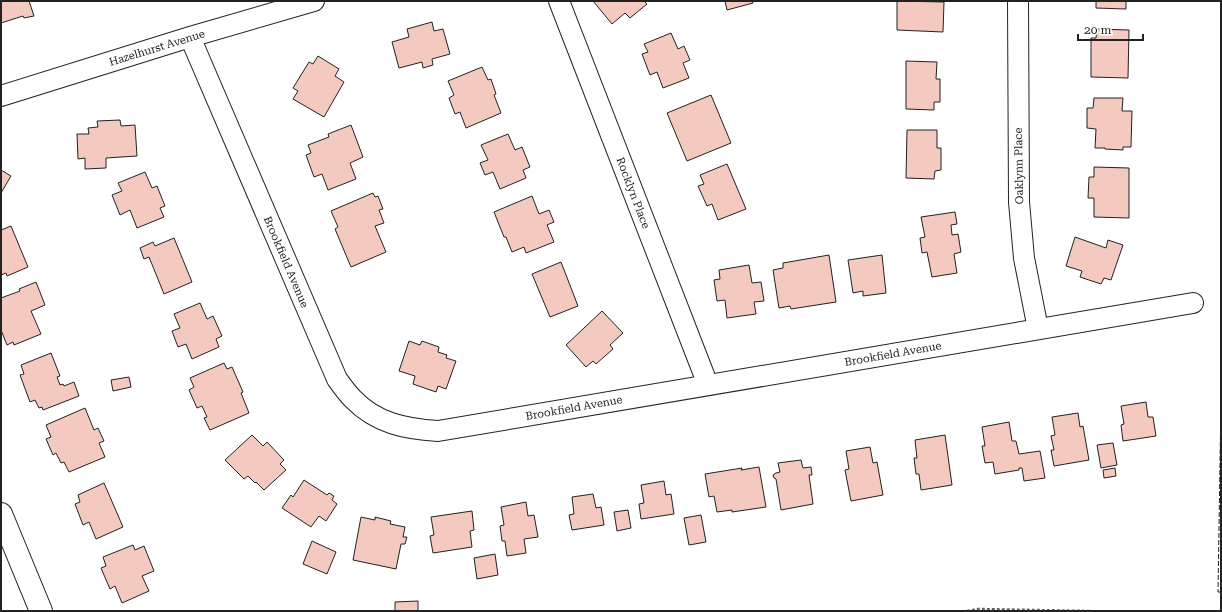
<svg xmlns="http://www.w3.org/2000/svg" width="1222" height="612" viewBox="0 0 1222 612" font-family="'Roboto Serif',serif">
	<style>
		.building { fill: #f3c9c0; stroke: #222 }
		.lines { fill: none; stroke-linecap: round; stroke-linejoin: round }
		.minor-casing { stroke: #222; stroke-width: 22 }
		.tertiary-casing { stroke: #222; stroke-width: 24 }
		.path { stroke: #646464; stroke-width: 2.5; stroke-dasharray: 3 2; stroke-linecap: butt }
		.minor { stroke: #fff; stroke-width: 20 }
		.tertiary { stroke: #fff; stroke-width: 22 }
		.fence { stroke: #222; stroke-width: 1; stroke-dasharray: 5 2; stroke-linecap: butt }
		.labels { text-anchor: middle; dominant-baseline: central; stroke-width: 3; stroke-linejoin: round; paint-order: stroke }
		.street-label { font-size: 11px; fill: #222; stroke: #fff }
	</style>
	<rect width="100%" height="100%" fill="#fff"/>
	<path class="building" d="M1,1h28l5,15 -10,2 -1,-2 -22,7z
		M593,1h51l3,3 -17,14 -5,-5 -13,11z
		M725,1h27l1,2 -26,7z
		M897,1l47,1 -1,30 -46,-2z
		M1096,1h30v8l-30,-1z
		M432,22l2,9 9,-2 7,25 -18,5 1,6 -10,3 -1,-6 -23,6 -7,-26 17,-5 -2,-8z
		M1097,29l32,1 -1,48 -37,-1v-39h5z
		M671,33l7,16 6,-3 6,14 -7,3 6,15 -26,10 -6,-16 -7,3 -8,-21 6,-2 -4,-8z
		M318,56l21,13 -4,7 9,6 -20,35 -31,-18 5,-8 -5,-3 16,-26 4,2z
		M906,61l31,1 -1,17h4v23h-6v8l-28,-1z
		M482,67l6,13 3,-1 5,15 -2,1 7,18 -35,15 -6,-16 -5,2 -6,-16 5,-3 -6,-14z
		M711,95l20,48 -44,18 -20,-48z
		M1094,98h29l-1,13h10l-1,36h-8v3l-18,-1v-1h-10l1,-19 -9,-1v-20h6z
		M120,120l1,6 14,-1 2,31 -31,2v10l-21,1v-11l-7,1 -1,-25h12l-1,-6 10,-1 -1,-6z
		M351,125l12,32 -13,6 6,16 -28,11 -6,-16 -8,3 -8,-22 5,-2 -3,-8 21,-8 -1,-3z
		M907,130h30v18h4v22l-6,1 -1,8 -28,-1z
		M508,134l7,16 7,-3 8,20 -7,3 3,8 -26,11 -7,-17 -8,3 -5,-12 8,-3 -7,-15z
		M727,164l19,45 -28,11 -6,-16 -5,2 -9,-20 6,-2 -4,-9z
		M1094,167l35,1v50l-35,-1v-19h-6l1,-21h5z
		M1,170l10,6 -10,17z
		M145,172l7,16 5,-2 8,20 -5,2 4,9 -27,11 -7,-18 -10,5 -8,-20 10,-4 -4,-8z
		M373,193l2,4 3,-1 5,13 -4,1 5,13 -9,3 11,26 -35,15 -16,-38 3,-2 -7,-16z
		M532,196l7,18 10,-4 5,12 -7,3 7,17 -28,11 -2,-6 -12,5 -6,-15h-2l-10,-25z
		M955,212l2,12 -6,1 1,10 6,-1 3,18 -7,2 3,19 -25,4 -5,-25 -5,1 -2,-15 5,-1 -4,-20z
		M11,226l17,41 -21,9 -1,-3 -5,2v-45z
		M1075,237l31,11 2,-8 15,5 -12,35 -7,-2 -3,6 -21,-7 2,-6 -16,-5z
		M174,238l18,44 -28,12 -15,-37 -5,2 -4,-11 13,-6 2,4z
		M829,255l7,47 -45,7 -1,-3 -11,2 -6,-38 10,-2v-5z
		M882,255l4,38 -23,3v-5l-10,2 -5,-33z
		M561,262l17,44 -28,11 -18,-43z
		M749,265l3,18 9,-1 3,19 -10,1 2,12 -29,4 -2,-18 -8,1 -3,-21 6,-1 -1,-9z
		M36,282l9,23 -14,6 10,23 -27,11 -1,-3 -6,3 -6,-15v-32l19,-7 -1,-2z
		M200,303l7,16 6,-3 9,20 -6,3 3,8 -27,12 -6,-15 -8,3 -6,-16 8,-3 -6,-14z
		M602,311l21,22 -13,12 3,4 -17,15 -3,-3 -7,6 -20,-22z
		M409,341l11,4 2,-4 17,6 -1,5 9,3 -1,3 10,3 -10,28 -8,-3 -2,6 -23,-8 2,-8 -16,-5z
		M51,353l9,23 -3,1 3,8 3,-1 1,2 10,-4 5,14 -36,14 -1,-3 -3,1 -4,-8 -5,2 -10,-27 4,-1 -3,-9z
		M224,363l3,6 5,-2 11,25 -2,1 8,20 -39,17 -6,-12 3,-1 -5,-11 -5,2 -8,-18 5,-3 -4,-9z
		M129,377l2,10 -18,4 -2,-11z
		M1146,402l2,15h5l3,19 -33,5 -2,-16 3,-1 -3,-18z
		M85,408l9,22 4,-2 6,13 -5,2 6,14 -36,15 -5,-10 -3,1 -5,-10 -3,2 -7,-16 5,-2 -5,-12z
		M1078,413l2,14 3,-1 6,34 -35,6 -3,-16h3l-3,-14 4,-1 -3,-18z
		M1009,422l3,19h4l3,13 21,-3 5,27 -21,3 -2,-13h-3v2l-24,4 -2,-12 -8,1 -3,-17h3l-3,-19z
		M252,435l11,11 4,-4 17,18 -4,4 6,6 -22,20 -8,-8 -1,1 -7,-7 -4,3 -19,-19z
		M945,435l7,50 -31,5 -2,-16h-3l-2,-16h3l-2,-18z
		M1113,443l4,22 -16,3 -4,-23z
		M870,447l3,16 4,-1 6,33 -32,6 -6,-31 4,-1 -3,-18z
		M801,460l2,8 8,-1 1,8h-3l4,29 -32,6 -5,-31 -2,-1 -1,-3 3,-2 4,-1 -2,-9z
		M759,467l7,40 -34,5v-2l-15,2 -3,-16 -5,1 -4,-23 37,-6 -1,2z
		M1115,468l1,8 -12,2 -1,-8z
		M304,480l23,15 2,-2 5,3 -2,4 5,4 -11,17 -7,-5 -8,11 -29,-19 9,-13 2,2z
		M664,481l2,14 5,-1 3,20 -33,5 -2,-15 5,-1 -3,-18z
		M104,483l19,44 -27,12 -7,-17 -6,3 -8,-21 5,-2 -2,-7z
		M593,494l3,14 5,-1 3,18 -32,5 -3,-15 5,-1 -2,-17z
		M526,502l2,14 6,-1 4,22 -14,2 2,14 -19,3 -2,-15h-3l-2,-15 4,-1 -3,-18z
		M628,510l3,18 -14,3 -3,-19z
		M472,511l2,19 -4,1 2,16 -39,6 -3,-17 4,-1 -3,-18z
		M701,515l5,27 -17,3 -5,-27z
		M361,517l14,3v-3l16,4 -1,3 15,3 -2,10h4l-2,7h-4l-5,25 -43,-9z
		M312,541l24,11 -9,22 -24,-10z
		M133,545l2,5 9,-4 10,25 -12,5 7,15 -27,12 -7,-17 -5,3 -9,-21 5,-2 -3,-9z
		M495,554l3,21 -21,4 -3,-21z
		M418,601v10h-23v-9z"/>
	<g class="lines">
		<g class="minor-casing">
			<path id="minor" d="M559,1l149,384
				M1018,1l1,201 5,56 14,71
				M190,37l147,342c5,7 10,14 16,20 23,24 52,30 85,32l755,-128
				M1,96l189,-59 124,-36"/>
		</g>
		<g class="tertiary-casing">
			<path id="tertiary" d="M1,514l40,97"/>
		</g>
		<path class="path" d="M967,611l11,-2 112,2"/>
		<use href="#minor" class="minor"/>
		<use href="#tertiary" class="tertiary"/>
		<path class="fence" d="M1221,400l-3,192h3"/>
	</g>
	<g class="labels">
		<g class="street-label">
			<text transform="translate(157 48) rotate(-17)">Hazelhurst Avenue</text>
			<text transform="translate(1019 166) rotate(-91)">Oaklynn Place</text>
			<text transform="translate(633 193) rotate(69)">Rocklyn Place</text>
			<text transform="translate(286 262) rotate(67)">Brookfield Avenue</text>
			<text transform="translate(893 354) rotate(-10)">Brookfield Avenue</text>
			<text transform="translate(574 408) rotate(-10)">Brookfield Avenue</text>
		</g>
	</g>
	<rect width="1222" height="612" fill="none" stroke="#222222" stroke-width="4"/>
	<path d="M1078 34v6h65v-6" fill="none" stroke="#222222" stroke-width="2"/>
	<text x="1084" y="34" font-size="12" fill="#222222" stroke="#ffffff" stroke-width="3" paint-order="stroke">20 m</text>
</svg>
